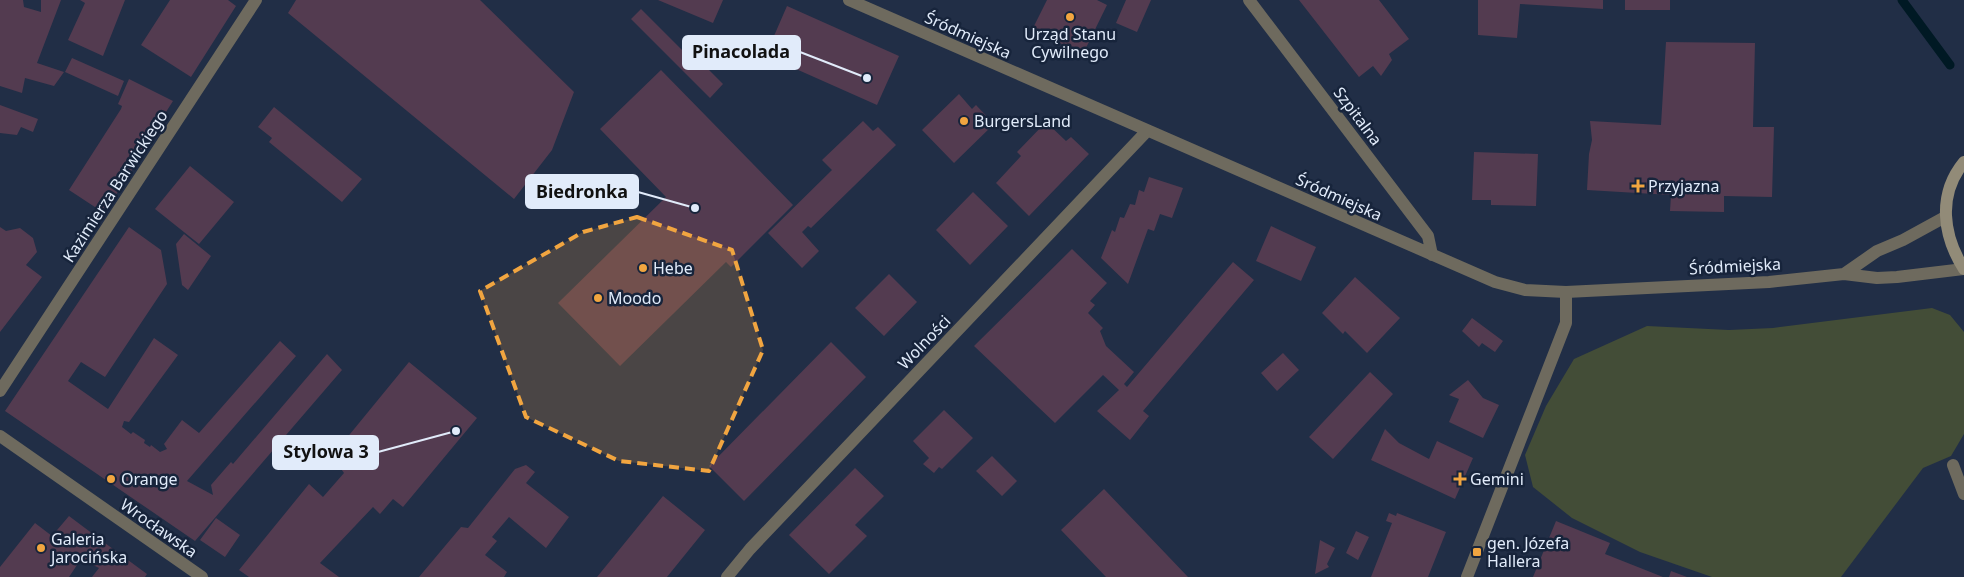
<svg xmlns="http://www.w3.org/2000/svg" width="1964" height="577" viewBox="0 0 1964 577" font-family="'Noto Sans',sans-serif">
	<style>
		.green { fill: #434d37 }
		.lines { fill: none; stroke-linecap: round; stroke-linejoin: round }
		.stream { stroke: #001924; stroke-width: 9 }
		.building { fill: #533b50 }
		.service { stroke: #6e6a5e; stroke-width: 12 }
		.minor { stroke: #6e6a5e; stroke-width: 12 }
		.secondary { stroke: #928b78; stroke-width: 12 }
		.marked { fill: #f1a540; fill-opacity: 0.2; stroke: #f1a540; stroke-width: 4; stroke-dasharray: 10 6; stroke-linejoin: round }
		.poi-dot { fill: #f1a540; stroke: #17243b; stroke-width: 2 }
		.labels { text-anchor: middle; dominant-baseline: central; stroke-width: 5; stroke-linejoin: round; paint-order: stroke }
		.poi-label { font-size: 16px; fill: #e1ebfa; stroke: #17243b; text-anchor: start }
		.street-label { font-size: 16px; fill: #e1ebfa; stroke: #17243b }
		.leader { fill: none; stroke: #e1ebfa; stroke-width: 2 }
		.callout-dot { fill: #e1ebfa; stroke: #17243b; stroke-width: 2 }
		.callout { fill: #e1ebfa; stroke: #e1ebfa; stroke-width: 2 }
		.callout-label { font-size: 18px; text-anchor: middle; font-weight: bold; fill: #111 }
	</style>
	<rect width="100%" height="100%" fill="#212e46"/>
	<path class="green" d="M1932,308l18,7 14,17v102l-13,22 -28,12 -82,109h-129l-72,-25 -68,-34 -39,-31 -8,-32 21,-49 28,-47 73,-33 82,4 44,-2z"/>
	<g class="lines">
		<path class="stream" d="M1902,0l48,65"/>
	</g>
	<path class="building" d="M0,0h23l1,7 17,5v-12h20l-24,63 27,9 -10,14 -29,-8 -3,15 -22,-7z
		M80,0h45l-22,56 -35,-16 17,-37z
		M170,0h58l8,6 -45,71 -50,-32z
		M296,0h184l94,92 -22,58 -38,49 -226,-186z
		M658,0h65l-10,23z
		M1047,0h50l10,5 -24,49 -51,-24z
		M1126,0h25l-14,32 -21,-9z
		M1299,0h80l30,39 -20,15 3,6 -11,16 -8,-10 -14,11z
		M1478,0h125v9l-83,-5 -3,34 -39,-3z
		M1625,0h45v10h-45z
		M787,6l112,50 -22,49 -81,-36 1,-3 -30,-14z
		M641,9l50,50 3,-4 29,29 -13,14 -79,-79z
		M1666,42l89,1 -2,84h21l-2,70 -48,-1v16l-54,-1 1,-16 -84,-5 2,-36 3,-14 -2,-19 71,4z
		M72,58l52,23 -6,15 -53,-24z
		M661,70l132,135 -62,62 -5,-5 -106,104 -62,-63 108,-106 -66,-68z
		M129,79l44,22 -14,22 3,1 -58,89 -35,-23 52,-81 1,-3 -4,-2z
		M959,94l13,15 4,-4 18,19 -40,39 -32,-33z
		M0,105l38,14 -5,13 -12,-5 -4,8 -17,-2z
		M274,107l88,72 -20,23 -73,-60 3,-4 -14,-11z
		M863,121l10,10 5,-4 18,18 -85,83 -3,-2 -6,6 17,19 -17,17 -34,-35 64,-63 -10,-10z
		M1046,122l20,19 5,-4 18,17 -60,62 -33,-33 25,-27 -4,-4z
		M1474,152l64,2 -2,52 -45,-1v-5h-19z
		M190,166l44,36 -35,42 -44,-35z
		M1149,177l34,11 -11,30 -12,-4 -6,17 -6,-2 -20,55 -27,-26 11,-28 3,2 5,-15 4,1 6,-14 5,1 4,-15 5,2z
		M973,192l35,34 -38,39 -34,-35z
		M1271,226l45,21 -15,34 -45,-20z
		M0,227l6,4 14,-3 13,10 4,14 -11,13 16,12 -42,55z
		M129,227l32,23 6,34 -62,93 -24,-15 -13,19 40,28 46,-71 24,17 -49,67 -5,-1 -2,6 9,7 2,-2 12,8 -1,3 6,4 1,-2 9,7 7,-3 -3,-5 18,-24 17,13 81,-92 16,15 -109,125 26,14 -2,-10 20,-23 2,2 94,-110 15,16 -147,171 -190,-130z
		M184,234l27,22 -23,34 -6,-5 -6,-41z
		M1072,249l35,34 -17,18 5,4 -7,8 15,15 -3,3 6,15 28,26 -10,12 3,3 106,-125 21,18 -111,131 6,5 -19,24 -33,-29 22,-21 -16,-15 -48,48 -81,-77z
		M889,274l28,28 -33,34 -29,-28z
		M1355,277l45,41 -33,35 -22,-22 -2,3 -21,-21z
		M1472,318l31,23 -8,11 -13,-9 -3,4 -17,-16z
		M831,342l35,35 -122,124 -35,-35z
		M1283,353l16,17 -22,21 -16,-18z
		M409,362l68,56 -74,89 -10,-8 -13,15 -7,-7 -53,56 19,14h-90l-10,-7 70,-86 14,13 21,-24 -12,-17z
		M1370,372l23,22 -60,65 -24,-22z
		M1468,380l15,18 16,7 -16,33 -34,-16 10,-23 -10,-4z
		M944,410l29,28 -31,31 -3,-2 -5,6 -11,-9 6,-6 -16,-17z
		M1385,429l14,14 30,16 8,-18 36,17 -18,41 -84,-39z
		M992,456l25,25 -15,15 -26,-25z
		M526,465l9,7 -9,11 43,34 -23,31 -37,-31 -17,20 5,4 -12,14 22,17 -3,5h-85l42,-50 7,1 47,-59z
		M855,468l29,28 -29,29 12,11 -38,38 -40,-39z
		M1104,489l84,88h-82l-45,-47z
		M663,496l42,34 -38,47h-70z
		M1389,513l7,3 1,-3 49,19 -18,45h-57l21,-54 -6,-2z
		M69,516l44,33 34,25 -2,3h-53l7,-9 -18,-9 -12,18h-69v-10l35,-44 17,13z
		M216,518l24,17 -15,22 -25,-17z
		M1556,521l54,22 -5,11 58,23h-130z
		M1356,531l13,6 -11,23 -12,-7z
		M1320,540l15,8 -8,16 2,3 -14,7z
		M1671,571l16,6h-18z"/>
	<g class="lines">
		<path class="service" d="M1953,465l11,29"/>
		<path class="minor" d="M849,0l646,282 30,8 41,2 203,-10 75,-8 33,4 20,-1 67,-8
			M1249,0l179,236 4,19
			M1844,274l33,-23 26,-11 42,-23
			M0,391l256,-391
			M0,436l202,141
			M727,577l23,-28 397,-418
			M1467,577l99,-254v-31"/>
		<path class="secondary" d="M1964,162c-27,33 -21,74 0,107"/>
	</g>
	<path class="marked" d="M637,217l95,33 31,100 -54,121 -90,-10 -93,-44 -46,-126 103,-59z"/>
	<g class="poi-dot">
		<circle cx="1070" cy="17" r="5"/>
		<circle cx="964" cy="121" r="5"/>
		<path d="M1635.5 178.5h5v5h5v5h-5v5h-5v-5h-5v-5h5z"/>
		<circle cx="643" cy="268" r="5"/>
		<circle cx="598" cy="298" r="5"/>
		<circle cx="111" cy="479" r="5"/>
		<path d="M1457.5 471.5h5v5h5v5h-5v5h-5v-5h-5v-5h5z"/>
		<circle cx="41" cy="548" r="5"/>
		<rect x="1472" y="547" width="10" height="10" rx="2.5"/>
	</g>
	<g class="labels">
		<g class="poi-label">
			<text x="1070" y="34" text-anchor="middle">Urząd Stanu<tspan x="1070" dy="18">Cywilnego</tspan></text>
			<text x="974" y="121">BurgersLand</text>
			<text x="1648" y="186">Przyjazna</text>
			<text x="653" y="268">Hebe</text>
			<text x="608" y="298">Moodo</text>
			<text x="121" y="479">Orange</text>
			<text x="1470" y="479">Gemini</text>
			<text x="51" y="539">Galeria<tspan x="51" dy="18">Jarocińska</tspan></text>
			<text x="1487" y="543">gen. Józefa<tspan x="1487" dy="18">Hallera</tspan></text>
		</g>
		<g class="street-label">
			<text transform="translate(968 35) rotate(24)">Śródmiejska</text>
			<text transform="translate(1358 116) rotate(53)">Szpitalna</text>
			<text transform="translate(115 186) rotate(-57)">Kazimierza Barwickiego</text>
			<text transform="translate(1339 197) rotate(24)">Śródmiejska</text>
			<text transform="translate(1735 266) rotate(-3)">Śródmiejska</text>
			<text transform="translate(924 342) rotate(-46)">Wolności</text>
			<text transform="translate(159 528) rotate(35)">Wrocławska</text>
		</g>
	</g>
	<path class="leader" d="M867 78L800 52M695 208L638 192M456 431L378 452"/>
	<g class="callout-dot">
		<circle cx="867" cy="78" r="5"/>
		<circle cx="695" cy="208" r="5"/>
		<circle cx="456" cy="431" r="5"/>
	</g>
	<g class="callout">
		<rect x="683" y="36" width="117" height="33" rx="5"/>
		<rect x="526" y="175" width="112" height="33" rx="5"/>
		<rect x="273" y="436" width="105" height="33" rx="5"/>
	</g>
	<g class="callout-label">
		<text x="741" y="58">Pinacolada</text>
		<text x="582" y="198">Biedronka</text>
		<text x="326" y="458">Stylowa 3</text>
	</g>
</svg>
